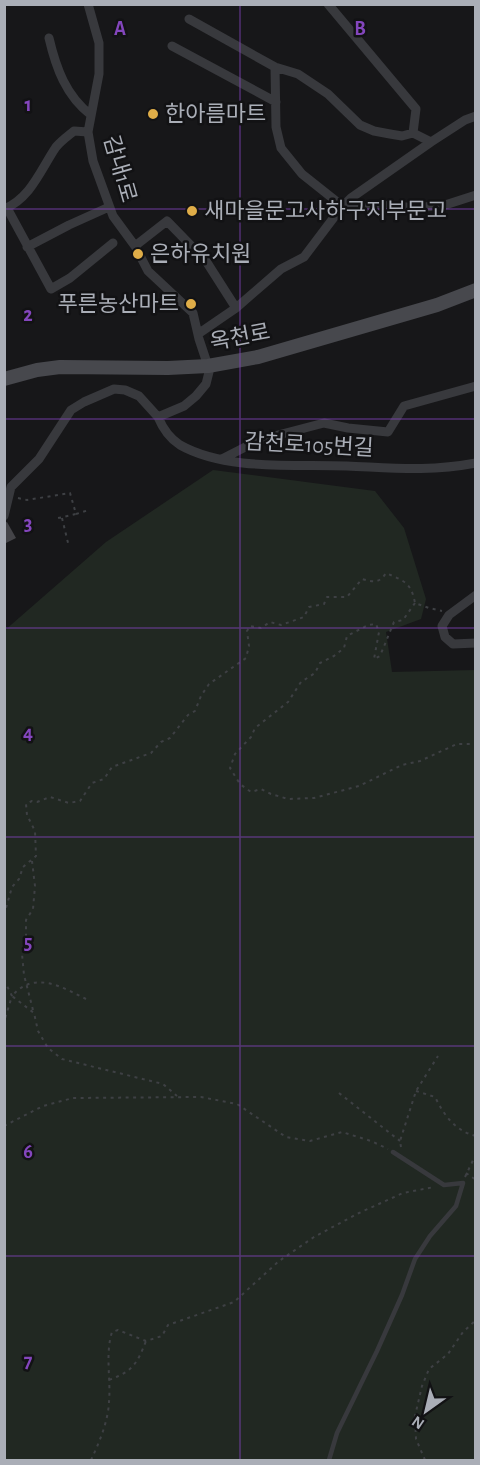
<svg xmlns="http://www.w3.org/2000/svg" width="480" height="1465" viewBox="0 0 480 1465" font-family="'Alegreya Sans','Noto Sans KR',sans-serif">
	<style>
		.green { fill: #212822 }
		.building { fill: #444448 }
		.lines { fill: none; stroke-linecap: round; stroke-linejoin: round }
		.path { stroke: #3e4044; stroke-width: 2; stroke-dasharray: 3 4.5; stroke-linecap: butt }
		.lane { stroke: #38393d; stroke-width: 4.5 }
		.street { stroke: #38393d; stroke-width: 9 }
		.secondary { stroke: #47484d; stroke-width: 14 }
		.grid { fill: none; stroke: #8446bd; stroke-width: 1.5; stroke-opacity: 0.55 }
		.poi-dot { fill: #dfad48; stroke: #121214; stroke-width: 2 }
		.labels { text-anchor: middle; dominant-baseline: central; stroke-width: 5; stroke-linejoin: round; paint-order: stroke }
		.poi-label { font-size: 22px; fill: #aaaeb7; stroke: #121214; text-anchor: start }
		.street-label { font-size: 22px; fill: #aaaeb7; stroke: #121214 }
		.grid-label { font-size: 20px; text-anchor: middle; font-weight: bold; fill: #8446bd; stroke: #121214; stroke-width: 5; stroke-linejoin: round; paint-order: stroke }
	</style>
	<rect width="100%" height="100%" fill="#171719"/>
	<path class="green" d="M213,470l162,21 29,37 22,71 -5,20 -35,13 6,40 83,-2v790h-470l-1,-829 102,-89z"/>
	<path class="building" d="M7,522l9,16 -12,6v-21z"/>
	<g class="lines">
		<path class="path" d="M18,498l9,2 43,-7 6,21 -22,5
			M76,514l13,-4
			M62,518l7,29
			M415,603l-12,17 -9,2 -14,34 -6,3 5,-27 -3,-8 -8,1 -21,11 -3,12 -10,8 -14,7 -5,10 -14,9 -13,20 -33,26 -4,9 -16,17 -5,14 10,16 11,8 10,-3 10,5 17,5 26,-1 45,-12 43,-21 18,-4 37,-17h19
			M32,861l3,25 -2,23 -7,11v17l-4,17 2,21 9,35
			M4,915l8,-28 7,-8 4,-12 13,-11 -1,-25 -8,-16 -1,-11 6,-3 5,1 13,-5 19,6 11,-2 12,-18 12,-4 8,-12 39,-14 10,-11 9,-4 18,-23 7,-4 6,-15 8,-12 37,-26 3,-12 -2,-15 3,-5 11,2 9,-6 11,3 23,-8 5,-10 15,-3 3,-7h20l15,-18c11,3 17,5 24,-6 18,8 25,9 29,30l14,5 13,3
			M4,980l8,16 -8,26
			M86,999c-24,-12 -52,-29 -74,-3l22,17 4,18 10,17 14,11 101,25 14,12
			M416,1091l19,6c9,18 20,34 41,39
			M339,1093l61,48
			M4,1126l39,-20 30,-8 128,-1 36,7 49,33 24,4 32,-9 29,9 17,8
			M401,1147l-1,-6 16,-50 22,-35
			M466,1173l10,7
			M465,1177l11,-23
			M109,1380c24,-9 28,-16 37,-39
			M91,1460c8,-17 17,-38 18,-58 2,-22 -4,-48 3,-70l6,-2 28,11 16,-5 6,-11 66,-23 45,-41 35,-24 45,-24 44,-20 31,-6
			M425,1460l-9,-21 -1,-23 7,-30 7,-17 19,-15 15,-22 13,-12"/>
		<path class="lane" d="M329,1460l8,-27 40,-82 25,-56 13,-36 15,-23 26,-30 7,-23 -19,2 -51,-33"/>
		<path class="street" d="M328,4l88,105 -3,24 18,9
			M189,19l86,48 23,7 30,20 32,31 14,6 16,3 12,2 11,-3
			M49,38c7,30 17,58 42,77
			M172,46l104,56
			M275,67l1,60 5,21 21,26 34,27 9,4 33,4 11,-4 25,3 31,-3 31,-10
			M7,208l44,81 19,-11 43,-35
			M4,209c27,-11 37,-40 52,-62 5,-6 12,-11 18,-16l14,1
			M135,246l32,-25 39,40 30,47 -38,26
			M27,247l42,-22 40,-18
			M236,308l45,-39 23,-12 37,-49 10,-10 80,-56 34,-22 11,-4
			M158,417c5,12 11,21 22,28 46,26 116,19 167,21 47,2 81,6 129,-3
			M222,459l37,-19 65,-17 24,5 40,4 16,-26 72,-20
			M4,516l7,-29 28,-28 32,-49 13,-8 30,-13 11,1 14,6 19,21 26,-11 12,-10 10,-12 3,-12 -1,-6 -9,-27 -6,-26 -45,-42 -13,-25 -22,-30 -20,-55 -5,-29 11,-58v-31l-11,-39
			M476,595l-27,20 -7,11 3,11 8,7 23,-1"/>
		<path class="secondary" d="M4,379l33,-9 23,-3 108,1 40,-2 50,-9 179,-52 39,-15"/>
	</g>
	<path class="grid" d="M240,4v1456M4,209h472M4,419h472M4,628h472M4,837h472M4,1046h472M4,1256h472"/>
	<g class="poi-dot">
		<circle cx="153" cy="114" r="6"/>
		<circle cx="192" cy="211" r="6"/>
		<circle cx="138" cy="254" r="6"/>
		<circle cx="191" cy="304" r="6"/>
	</g>
	<g class="labels">
		<g class="poi-label">
			<text x="165" y="114">한아름마트</text>
			<text x="204" y="211">새마을문고사하구지부문고</text>
			<text x="150" y="254">은하유치원</text>
			<text x="179" y="304" text-anchor="end">푸른농산마트</text>
		</g>
		<g class="street-label">
			<text transform="translate(120 169) rotate(74)">감내1로</text>
			<text transform="translate(240 337) rotate(-11)">옥천로</text>
			<text transform="translate(309 445) rotate(3)">감천로105번길</text>
		</g>
	</g>
	<g class="grid-label">
		<text x="120" y="35">A</text>
		<text x="360" y="35">B</text>
		<text x="28" y="111">1</text>
		<text x="28" y="321">2</text>
		<text x="28" y="530">3</text>
		<text x="28" y="739">4</text>
		<text x="28" y="949">5</text>
		<text x="28" y="1158">6</text>
		<text x="28" y="1367">7</text>
	</g>
	<rect width="480" height="1465" fill="none" stroke="#aaaeb7" stroke-width="12"/>
	<g transform="translate(426 1411) rotate(214)" stroke="#121214" stroke-width="4.5" paint-order="stroke">
	<path d="M0-4.5L10 22L0 15L-10 22Z" fill="#aaaeb7"/>
	<text y="-9" font-size="16" font-weight="bold" text-anchor="middle" fill="#aaaeb7">N</text>
	</g>
</svg>
